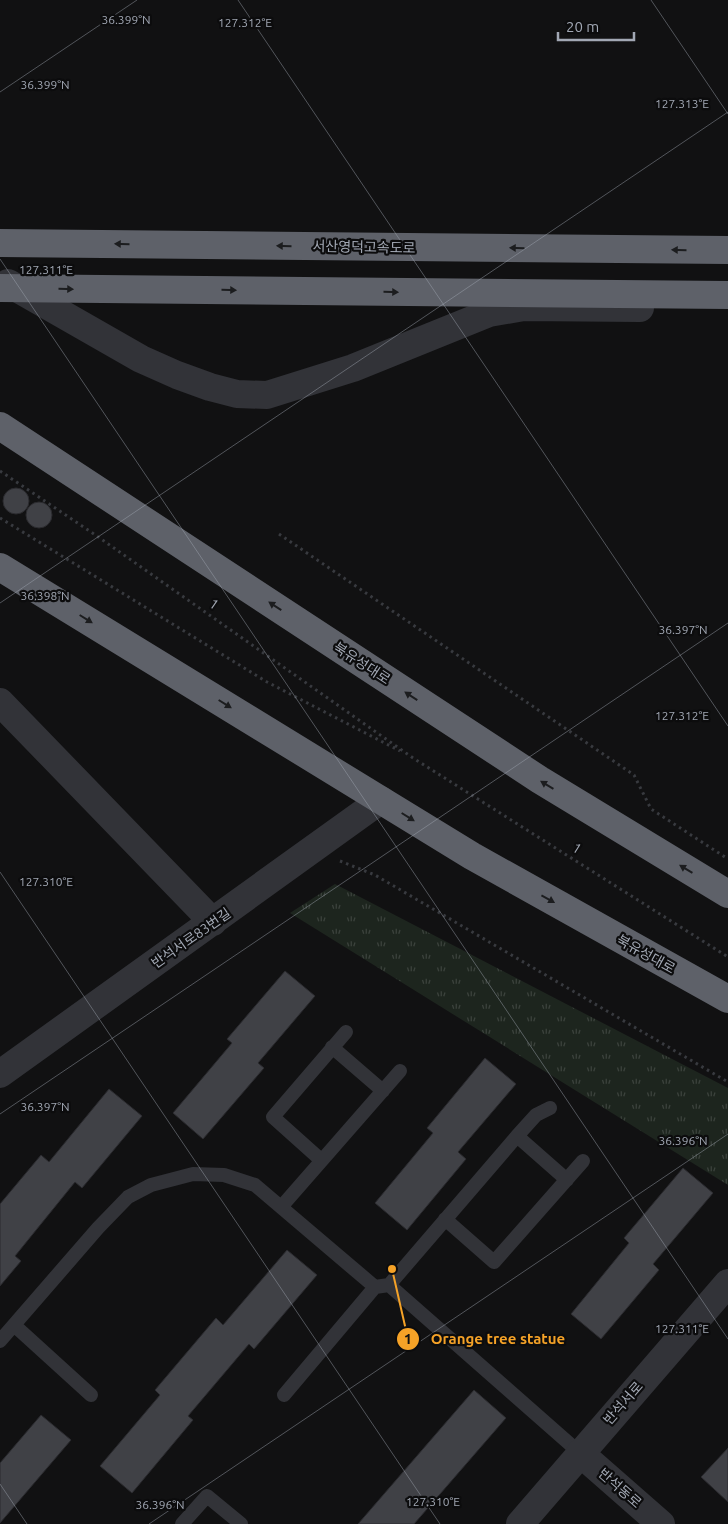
<svg xmlns="http://www.w3.org/2000/svg" width="728" height="1524" viewBox="0 0 728 1524" font-family="Ubuntu,'Noto Sans KR',sans-serif">
	<style>
		.grass { fill: url(#grass-tufts) }
		.building { fill: #404146; stroke: #2b2b2f }
		.lines { fill: none; stroke-linecap: round; stroke-linejoin: round }
		.path { stroke: #383a3f; stroke-width: 3; stroke-dasharray: 2.5 4; stroke-linecap: butt }
		.lane { stroke: #323338; stroke-width: 14 }
		.street { stroke: #323338; stroke-width: 28 }
		.highway { stroke: #5e6169; stroke-width: 28 }
		.highway-bridge { stroke: #5e6169; stroke-width: 28 }
		.oneway { fill: #1c1d1f }
		.ticks { fill: none; stroke: #a2a8b4; stroke-width: 1; stroke-opacity: 0.45 }
		.labels { text-anchor: middle; dominant-baseline: central; stroke-width: 4.5; stroke-linejoin: round; paint-order: stroke }
		.street-label { font-size: 14px; fill: #a2a8b4; stroke: #0c0c0d }
		.ticks-label { font-size: 12px; text-anchor: middle; fill: #a2a8b4; stroke: #0c0c0d; stroke-width: 4.5; stroke-linejoin: round; paint-order: stroke }
		.leader { fill: none; stroke: #f5a227; stroke-width: 2 }
		.callout-dot { fill: #f5a227; stroke: #0c0c0d; stroke-width: 2 }
		.mark-label { font-size: 15px; text-anchor: middle; font-weight: bold; fill: #111 }
		.callout-label { font-size: 15px; text-anchor: middle; font-weight: bold; fill: #f5a227; stroke: #0c0c0d; stroke-width: 4.5; stroke-linejoin: round; paint-order: stroke }
	</style>
	<defs>
		<pattern id="grass-tufts" width="24" height="20" patternUnits="userSpaceOnUse" patternTransform="scale(1.25)"><rect width="24" height="20" fill="#1d251e"/><path d="M3 7l-1-3M5 7V3M7 7l1-3M15 17l-1-3M17 17v-4M19 17l1-3" fill="none" stroke="#3b423c"/></pattern>
	</defs>
	<rect width="100%" height="100%" fill="#111112"/>
	<path class="grass" d="M335,884l393,204v97l-438,-272z"/>
	<path class="building" d="M3 501a13 13 0 1 1 26 0a13 13 0 1 1-26 0Z
		M26 515a13 13 0 1 1 26 0a13 13 0 1 1-26 0Z
		M285,971l30,25 -57,67 6,5 -61,71 -30,-26 59,-70 -5,-4z
		M485,1058l31,26 -58,68 8,7 -59,71 -32,-27 58,-70 -6,-5z
		M109,1089l33,27 -60,72 -7,-6 -60,74 6,5 -21,25v-82l41,-49 8,7z
		M683,1168l30,25 -60,71 6,6 -58,69 -30,-25 58,-71 -5,-5z
		M287,1250l30,25 -63,74 -5,-5 -61,72 5,4 -61,73 -32,-27 60,-71 -5,-5 61,-72 7,7z
		M474,1390l32,28 -92,106h-56z
		M41,1415l30,25 -71,83v-60z
		M728,1448v54l-27,-25z"/>
	<g class="lines">
		<path class="path" d="M0,471l94,63 319,224 315,199
			M0,518l267,164 133,69
			M279,534l355,241 17,34 77,50
			M340,861l35,14 353,207"/>
		<path class="lane" d="M332,1047l51,44
			M517,1136l50,44
			M321,1160l-48,-43 73,-85
			M282,1206l118,-135
			M445,1219l49,43 89,-101
			M389,1285l191,168
			M14,1325l77,70
			M0,1341l98,-113 30,-31 23,-12 42,-11 31,1 31,10 120,102 14,-2 128,-149 19,-21 14,-7
			M284,1395l91,-108
			M182,1524l25,-28 34,28"/>
		<path class="street" d="M8,283l133,76 36,16 33,12 27,7 30,1 86,-27 136,-55 35,-6 116,1
			M0,702l213,220
			M0,1074l381,-274
			M580,1453l81,71
			M520,1524l208,-241"/>
		<path class="highway" d="M0,243l728,7
			M0,426l540,354 188,114
			M0,567l472,289 256,143"/>
		<path class="highway-bridge" d="M0,288l728,7"/>
	</g>
	<defs><path id="oneway-solid" d="M-6-.8H1V-3.2L6.5 0L1 3.2V.8H-6Z" transform="scale(1.25)"/></defs>
	<g class="oneway">
		<use href="#oneway-solid" transform="translate(122 244) rotate(-179)"/>
		<use href="#oneway-solid" transform="translate(284 246) rotate(-179)"/>
		<use href="#oneway-solid" transform="translate(517 248) rotate(-179)"/>
		<use href="#oneway-solid" transform="translate(679 250) rotate(-179)"/>
		<use href="#oneway-solid" transform="translate(66 289) rotate(1)"/>
		<use href="#oneway-solid" transform="translate(229 290) rotate(1)"/>
		<use href="#oneway-solid" transform="translate(391 292) rotate(1)"/>
		<use href="#oneway-solid" transform="translate(275 606) rotate(-147)"/>
		<use href="#oneway-solid" transform="translate(86 619) rotate(32)"/>
		<use href="#oneway-solid" transform="translate(411 696) rotate(-147)"/>
		<use href="#oneway-solid" transform="translate(225 704) rotate(32)"/>
		<use href="#oneway-solid" transform="translate(547 785) rotate(-149)"/>
		<use href="#oneway-solid" transform="translate(408 817) rotate(32)"/>
		<use href="#oneway-solid" transform="translate(686 869) rotate(-149)"/>
		<use href="#oneway-solid" transform="translate(548 899) rotate(29)"/>
	</g>
	<path class="ticks" d="M238,0l490,726M651,0l77,114M0,92l137,-92M0,259l728,1080M0,603l728,-491M0,872l440,652M0,1114l728,-491M0,1484l27,40M149,1524l579,-390"/>
	<g class="labels">
		<g class="street-label">
			<text transform="translate(364 247) rotate(1)">서산영덕고속도로</text>
			<text transform="translate(214 604) rotate(35)">1</text>
			<text transform="translate(362 663) rotate(33)">북유성대로</text>
			<text transform="translate(577 848) rotate(32)">1</text>
			<text transform="translate(191 938) rotate(-35)">반석서로83번길</text>
			<text transform="translate(646 954) rotate(29)">북유성대로</text>
			<text transform="translate(623 1403) rotate(-49)">반석서로</text>
			<text transform="translate(620 1488) rotate(41)">반석동로</text>
		</g>
	</g>
	<g class="ticks-label">
		<text x="126" y="24">36.399°N</text>
		<text x="245" y="27">127.312°E</text>
		<text x="45" y="89">36.399°N</text>
		<text x="682" y="108">127.313°E</text>
		<text x="46" y="274">127.311°E</text>
		<text x="45" y="600">36.398°N</text>
		<text x="683" y="634">36.397°N</text>
		<text x="682" y="720">127.312°E</text>
		<text x="46" y="886">127.310°E</text>
		<text x="45" y="1111">36.397°N</text>
		<text x="683" y="1145">36.396°N</text>
		<text x="682" y="1333">127.311°E</text>
		<text x="433" y="1506">127.310°E</text>
		<text x="160" y="1509">36.396°N</text>
	</g>
	<path class="leader" d="M392 1269L408 1339"/>
	<g class="callout-dot">
		<circle cx="392" cy="1269" r="5"/>
		<circle cx="408" cy="1339" r="12"/>
	</g>
	<g class="mark-label">
		<text x="408" y="1344">1</text>
	</g>
	<g class="callout-label">
		<text x="498" y="1344">Orange tree statue</text>
	</g>
	<path d="M558 32v8h76v-8" fill="none" stroke="#a2a8b4" stroke-width="2.5"/>
	<text x="566" y="32" font-size="15" fill="#a2a8b4" stroke="#0c0c0d" stroke-width="4" paint-order="stroke">20 m</text>
</svg>
